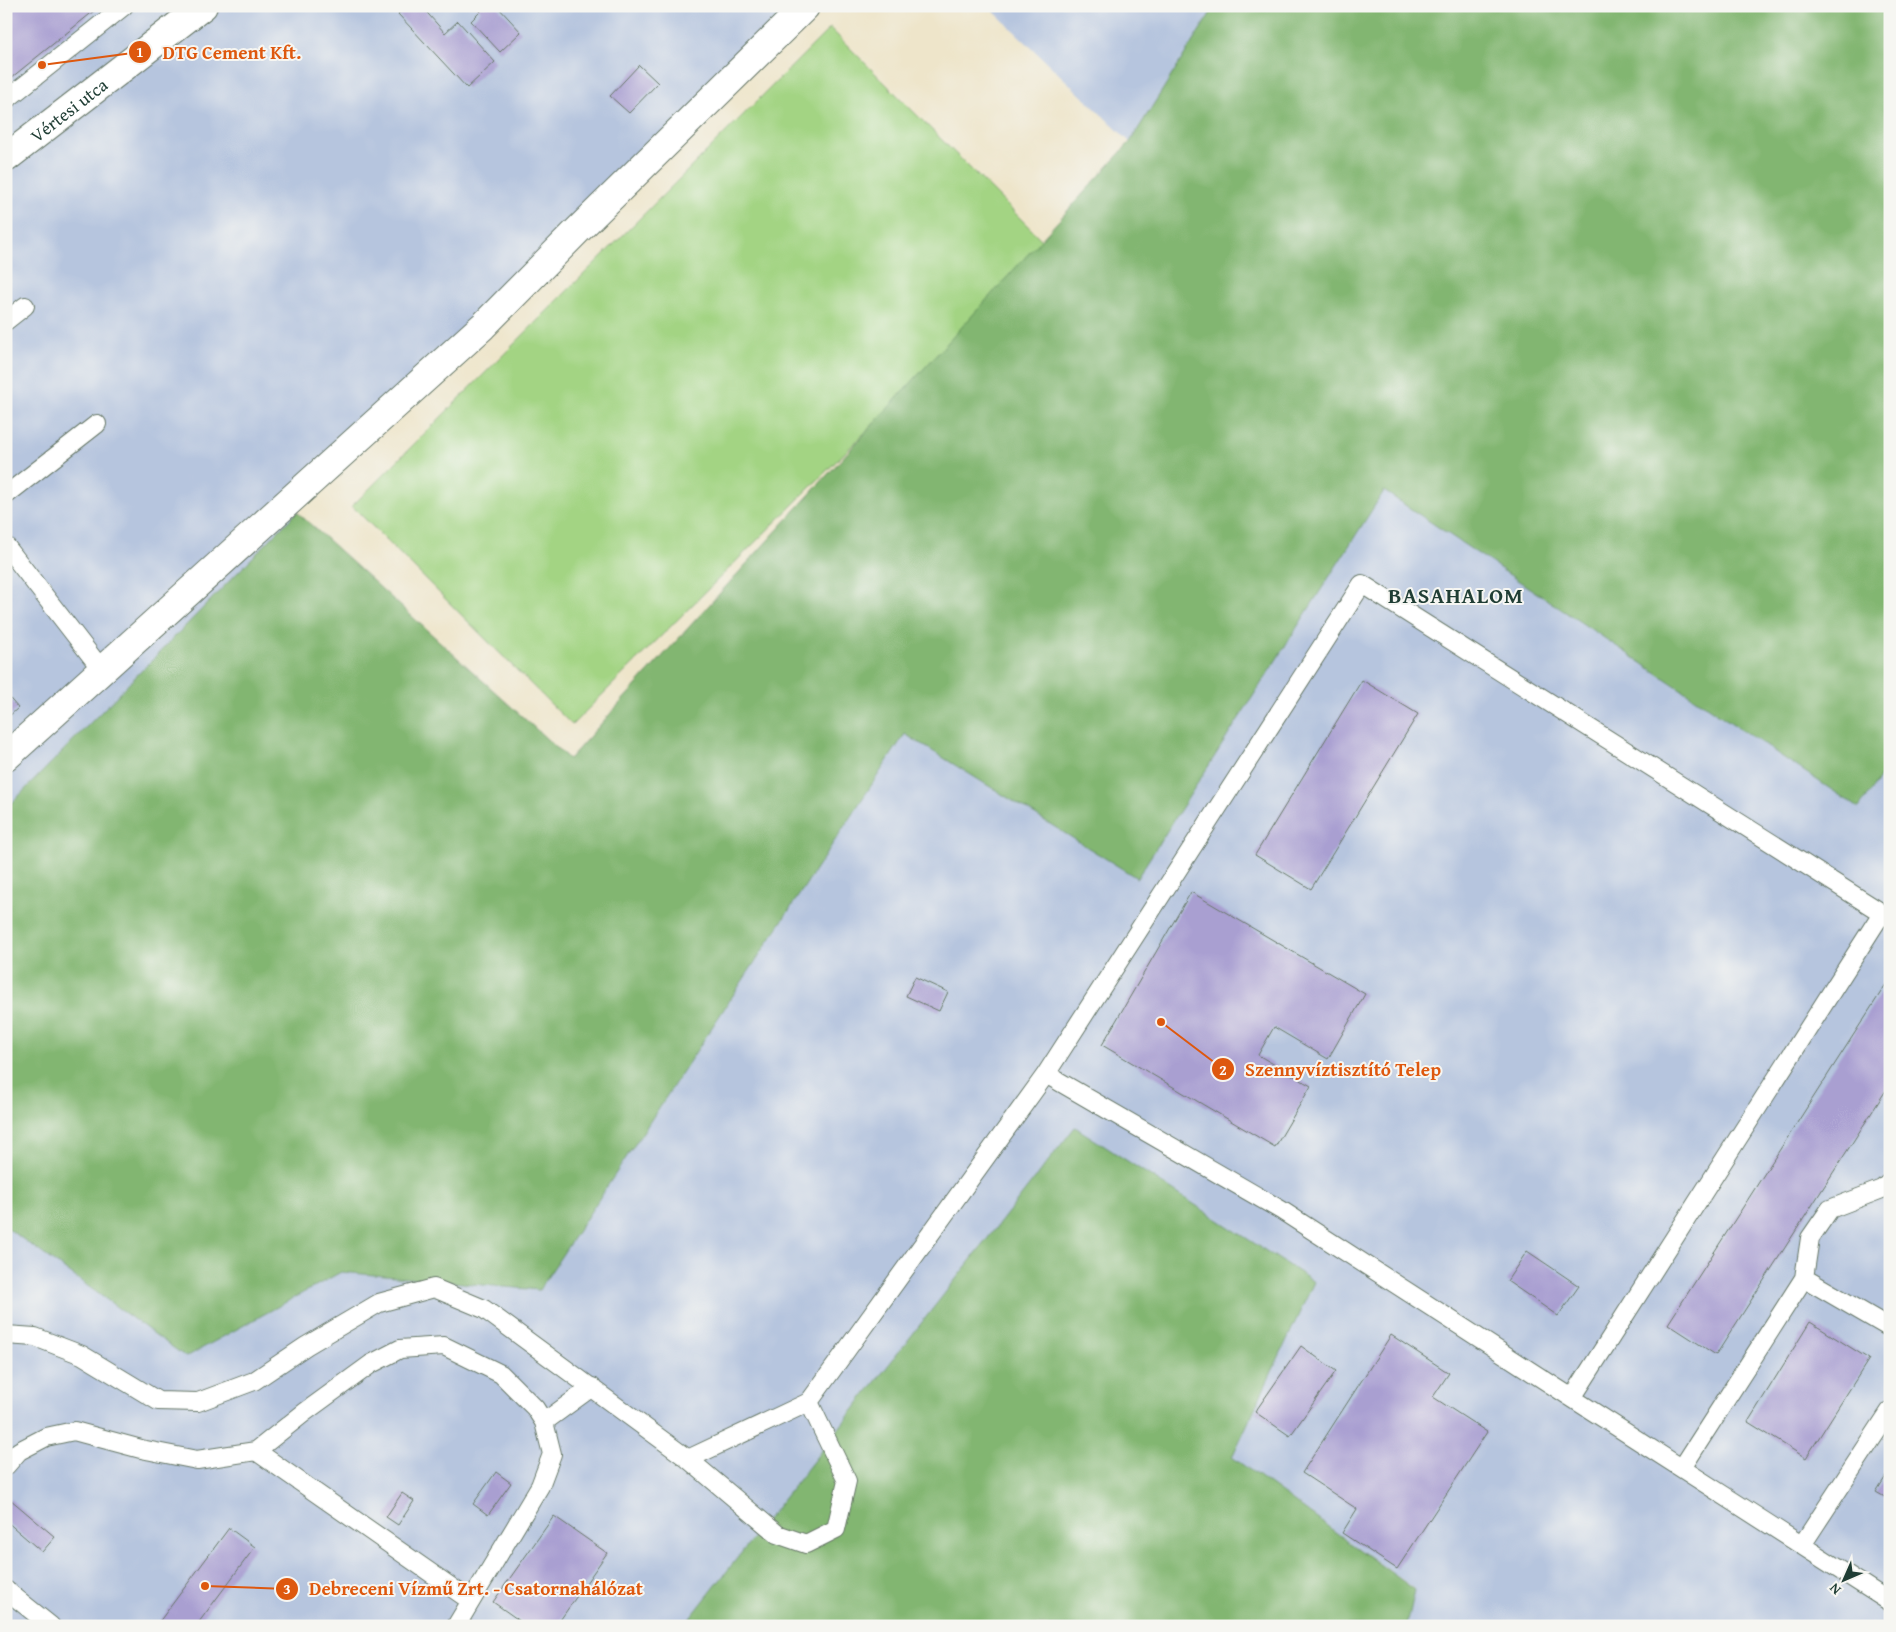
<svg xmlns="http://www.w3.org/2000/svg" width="1896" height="1632" viewBox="0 0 1896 1632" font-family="'Gentium Book Plus',serif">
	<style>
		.industrial { fill: #b6c5de }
		.green { fill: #a3d483; stroke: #61885c }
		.forest { fill: #82b671; stroke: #507a52 }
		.building { fill: #a99fd1 }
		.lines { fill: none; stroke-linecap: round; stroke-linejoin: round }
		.service-casing { stroke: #677868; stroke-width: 20 }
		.minor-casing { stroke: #677868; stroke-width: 30 }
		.service { stroke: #fff; stroke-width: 18 }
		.minor { stroke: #fff; stroke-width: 28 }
		.labels { text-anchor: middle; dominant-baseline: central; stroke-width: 4; stroke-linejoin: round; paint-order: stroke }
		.street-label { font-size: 18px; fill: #1f3d34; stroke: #f6f6f2 }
		.district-label { font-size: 22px; font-weight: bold; letter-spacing: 1px; fill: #1f3d34; stroke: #f6f6f2 }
		.leader { fill: none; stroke: #de580e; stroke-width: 2 }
		.callout-dot { fill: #de580e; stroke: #f6f6f2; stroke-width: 2 }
		.mark-label { font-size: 15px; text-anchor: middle; font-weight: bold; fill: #fff }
		.callout-label { font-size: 19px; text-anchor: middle; font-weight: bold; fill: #de580e; stroke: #f6f6f2; stroke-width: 4; stroke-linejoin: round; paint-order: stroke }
	</style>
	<rect width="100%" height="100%" fill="#f6f6f2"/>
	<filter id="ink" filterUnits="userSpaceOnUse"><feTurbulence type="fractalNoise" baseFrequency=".02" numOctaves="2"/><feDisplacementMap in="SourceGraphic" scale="10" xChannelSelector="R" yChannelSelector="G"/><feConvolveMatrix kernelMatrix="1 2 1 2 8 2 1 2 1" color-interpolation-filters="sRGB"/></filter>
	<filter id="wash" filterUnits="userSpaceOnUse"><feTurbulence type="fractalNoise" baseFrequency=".0096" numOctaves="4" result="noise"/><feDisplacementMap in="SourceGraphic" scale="20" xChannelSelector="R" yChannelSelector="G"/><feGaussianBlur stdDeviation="1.12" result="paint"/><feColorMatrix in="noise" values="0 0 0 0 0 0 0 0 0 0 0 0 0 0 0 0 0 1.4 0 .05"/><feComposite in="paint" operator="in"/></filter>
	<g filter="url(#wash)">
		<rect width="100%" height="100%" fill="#eee5ca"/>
		<path class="industrial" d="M6,6h786l-786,803z
			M988,6h227l-85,136z
			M1384,491l475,317 31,-46v864h-483l8,-37 -183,-132 82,-175 -239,-154 -391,498h-678v-399l180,129 155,-84 198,18 366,-556 232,144z"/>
		<path class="green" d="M830,28l220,220 -478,477 -220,-219z"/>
		<path class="forest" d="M1215,6h675v756l-31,46 -475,-317 -247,387 -232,-144 -366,556 -198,-18 -155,85 -180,-130v-418l291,-297 272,247 561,-617z
			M1075,1127l239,155 -82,175 183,133 -8,36h-723z"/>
		<g id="blocks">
			<path class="building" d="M6,6h94l-94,76z
				M406,6h15l24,27 13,-12 37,41 -28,26 -69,-74z
				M477,6h20l24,26 -21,20 -29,-31 10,-10z
				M639,65l19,18 -29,30 -19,-17z
				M1362,680l56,34 -107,175 -56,-34z
				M6,694l12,14 -12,11z
				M1191,892l174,102 -37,65 -54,-32 -16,28 53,31 -36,61 -173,-102z
				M915,977l33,15 -9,19 -33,-15z
				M1890,978v106l-174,271 -48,-31z
				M1527,1251l52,35 -21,30 -51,-35z
				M1810,1322l59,37 -63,99 -58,-36z
				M1391,1335l58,38 -16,24 54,35 -90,137 -55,-36 15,-24 -55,-36z
				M1301,1346l35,25 -46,65 -35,-24z
				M1890,1470v30l-14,-8z
				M496,1472l15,11 -23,32 -15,-11z
				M402,1493l12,8 -16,24 -12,-8z
				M10,1499l45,38 -13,15 -36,-31v-18z
				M554,1516l53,37 -51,73h-29l-34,-24z
				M229,1528l26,19 -59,79h-40z"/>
		</g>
	</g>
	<g filter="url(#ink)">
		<use href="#blocks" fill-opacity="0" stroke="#677868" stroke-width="1"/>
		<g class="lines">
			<g class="service-casing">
				<path id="service" d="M6,100l118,-94
					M6,321l19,-15
					M6,495l91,-71
					M6,546l96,124
					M1046,1074l316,-490 528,334
					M1804,1278l86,50
					M6,1335l29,2 47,18 76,46 40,1 56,-21 52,-35 73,-43 55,-15 50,21 204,150 121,-57 237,-328 235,136 291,188 310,-485
					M1572,1398l318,204
					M544,1422l48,-35
					M256,1451l215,150
					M688,1459l89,75 29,10 30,-15 11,-48 -38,-79
					M6,1466l13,-15 27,-14 28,-6 67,18 56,11 59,-9 49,-39 66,-48 29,-15 44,-3 57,28 34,34 9,14 8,32 -12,32 -84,140
					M1682,1468l122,-190 6,-40 20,-29 52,-20 8,-7
					M1802,1545l88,-134
					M6,1590l45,36"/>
			</g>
			<g class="minor-casing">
				<g id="minor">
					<path id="s1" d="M6,158l197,-152"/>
					<path d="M6,757l477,-431 95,-96 227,-223"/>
				</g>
			</g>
			<use href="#service" class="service"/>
			<use href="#minor" class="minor"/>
		</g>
	</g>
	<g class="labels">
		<g class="street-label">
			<text stroke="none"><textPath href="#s1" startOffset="79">Vértesi utca</textPath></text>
		</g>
		<g class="district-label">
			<text x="1456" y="595">BASAHALOM</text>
		</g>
	</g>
	<path class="leader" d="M42 65L140 52M1161 1022L1223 1069M205 1586L287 1589"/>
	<g class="callout-dot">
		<circle cx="42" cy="65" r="5"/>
		<circle cx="1161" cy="1022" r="5"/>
		<circle cx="205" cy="1586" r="5"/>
		<circle cx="140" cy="52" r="12"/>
		<circle cx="1223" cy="1069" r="12"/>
		<circle cx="287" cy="1589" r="12"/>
	</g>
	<g class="mark-label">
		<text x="140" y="57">1</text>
		<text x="1223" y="1075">2</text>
		<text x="287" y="1594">3</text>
	</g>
	<g class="callout-label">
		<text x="232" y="59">DTG Cement Kft.</text>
		<text x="1343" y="1076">Szennyvíztisztító Telep</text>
		<text x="476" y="1595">Debreceni Vízmű Zrt. - Csatornahálózat</text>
	</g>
	<rect width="1896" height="1632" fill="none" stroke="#f6f6f2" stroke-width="25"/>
	<g transform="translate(1844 1580) rotate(225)" stroke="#f6f6f2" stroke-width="4" paint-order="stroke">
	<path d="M0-4L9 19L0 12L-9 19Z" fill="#1f3d34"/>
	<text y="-8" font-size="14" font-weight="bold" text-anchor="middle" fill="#1f3d34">N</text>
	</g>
</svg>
